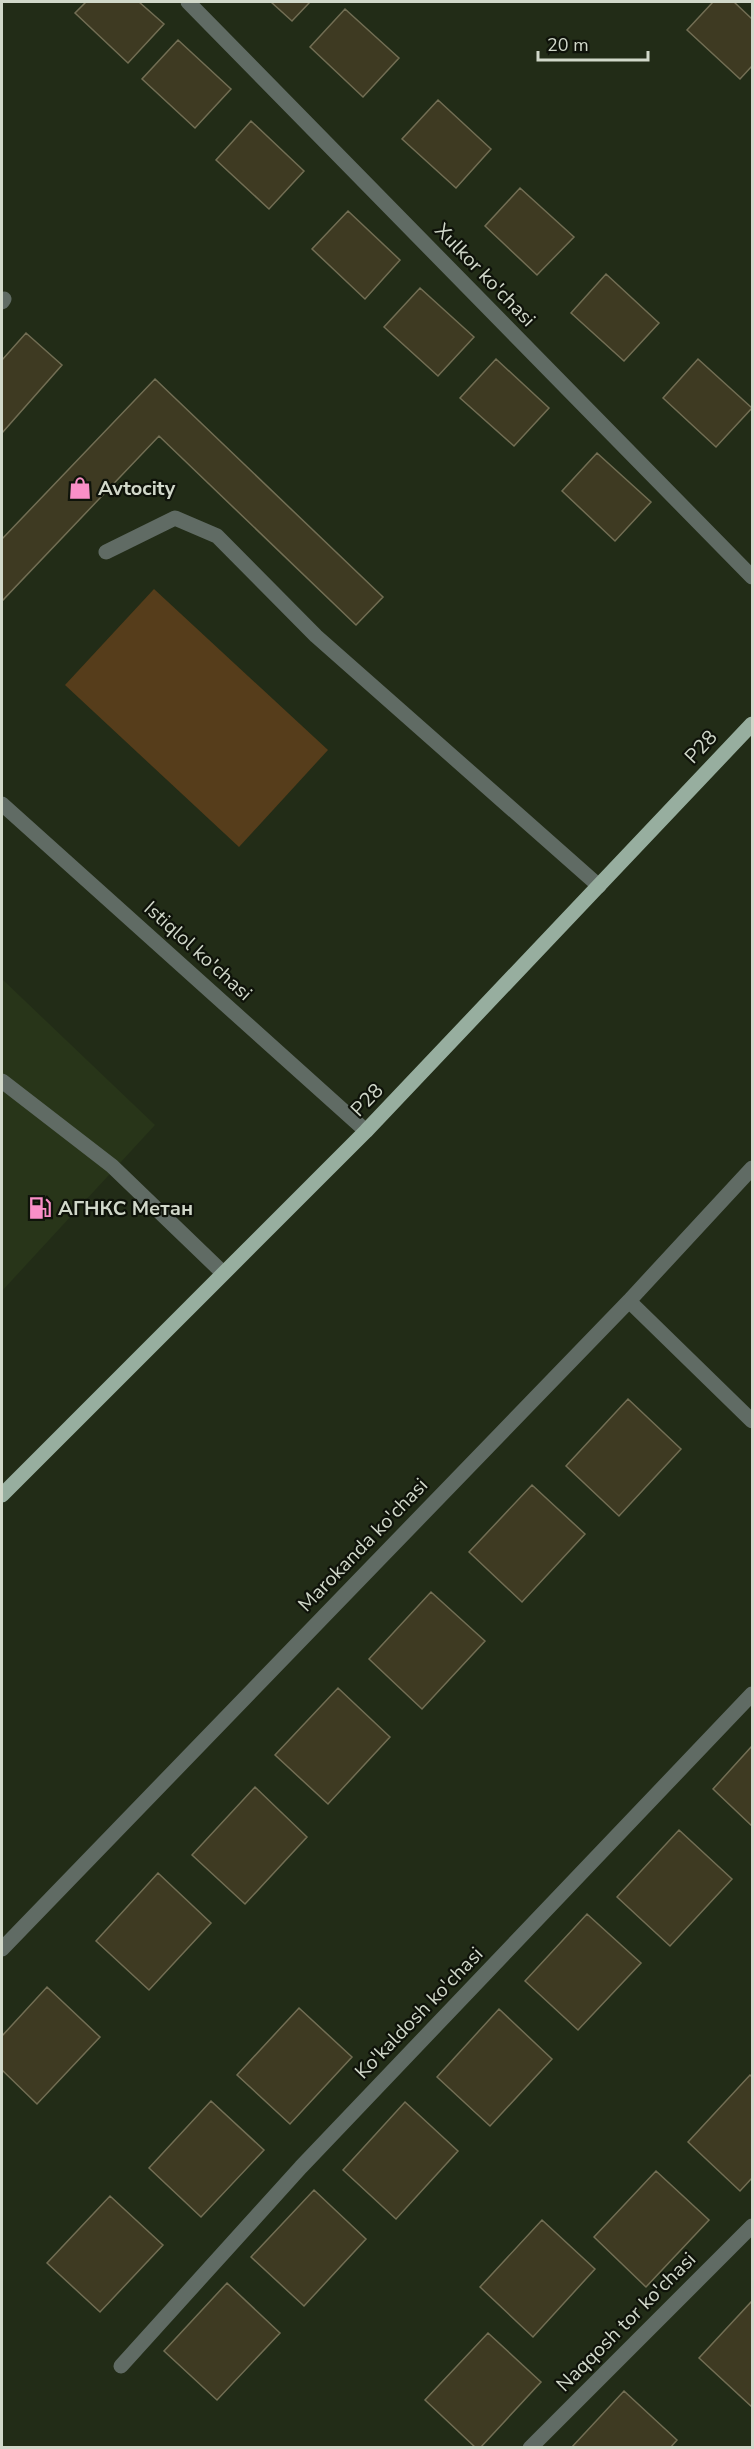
<svg xmlns="http://www.w3.org/2000/svg" width="754" height="2449" viewBox="0 0 754 2449" font-family="'Nunito Sans',sans-serif">
	<style>
		.built { fill: #283519 }
		.green { fill: #563d1b }
		.building { fill: #3e3a22; stroke: #726e54; stroke-width: 1.5 }
		.lines { fill: none; stroke-linecap: round; stroke-linejoin: round }
		.minor { stroke: #606b64; stroke-width: 15 }
		.major { stroke: #97ae9f; stroke-width: 15 }
		.labels { text-anchor: middle; dominant-baseline: central; stroke-width: 4.5; stroke-linejoin: round; paint-order: stroke }
		.street-label { font-size: 20px; fill: #d1d8ca; stroke: #0f130a }
		.poi-label { font-size: 20px; font-weight: bold; fill: #d1d8ca; stroke: #0f130a; text-anchor: start }
	</style>
	<rect width="100%" height="100%" fill="#222c17"/>
	<path class="built" d="M2,979l153,146 -153,166z"/>
	<path class="green" d="M154,589l174,161 -89,97 -174,-162z"/>
	<path class="building" d="M86,2h53l25,22 -36,39 -53,-50z
		M271,2h39l-18,19z
		M713,2h21l18,17v47l-12,13 -53,-49z
		M345,9l54,49 -36,39 -53,-50z
		M178,40l53,49 -36,39 -53,-49z
		M438,100l53,49 -35,39 -54,-49z
		M251,121l53,50 -35,38 -53,-49z
		M520,188l54,49 -37,38 -52,-49z
		M348,211l52,49 -35,39 -53,-50z
		M606,274l53,49 -35,38 -53,-48z
		M420,288l54,49 -36,39 -54,-49z
		M26,333l36,32 -60,68v-73z
		M496,359l53,49 -35,38 -54,-48z
		M698,359l54,49 -36,39 -53,-49z
		M155,379l228,218 -27,28 -197,-189 -157,165v-62z
		M597,453l54,49 -36,39 -53,-50z
		M628,1399l53,50 -62,67 -53,-50z
		M532,1485l53,49 -63,68 -53,-50z
		M431,1592l54,49 -63,68 -53,-50z
		M338,1688l52,49 -62,67 -53,-49z
		M752,1746v80l-39,-37z
		M255,1787l52,50 -62,67 -53,-49z
		M679,1830l53,49 -62,67 -53,-49z
		M158,1873l53,50 -62,67 -53,-49z
		M587,1914l54,49 -63,67 -53,-49z
		M47,1987l53,50 -63,67 -35,-34v-34z
		M299,2008l53,49 -62,67 -53,-49z
		M499,2009l53,50 -62,67 -53,-49z
		M750,2075l2,2v101l-12,13 -52,-49z
		M211,2101l53,49 -63,67 -52,-49z
		M405,2102l53,49 -62,68 -53,-49z
		M656,2171l53,49 -63,67 -52,-50z
		M314,2190l52,49 -62,67 -53,-49z
		M110,2196l53,49 -63,67 -53,-49z
		M542,2220l53,49 -62,68 -53,-50z
		M227,2283l53,50 -63,67 -53,-49z
		M752,2301v106l-53,-49z
		M488,2333l53,49 -61,66h-4l-51,-48z
		M624,2391l53,49 -7,8h-99z"/>
	<g class="lines">
		<path class="minor" d="M188,2l564,575
			M2,302l2,-3
			M106,552l69,-34 42,18 99,100 283,250
			M2,804l364,327
			M2,1081l110,85 110,106
			M629,1301l123,120
			M2,1949l627,-648 123,-133
			M121,2366l180,-199 451,-473
			M530,2448l222,-222"/>
		<path class="major" d="M2,1495l364,-364 386,-407"/>
	</g>
	<defs>
		<g id="shop-bare" transform="scale(1.8)"><path d="M-5-2.5h2.3a2.7 3.5 0 0 1 5.4 0H5L5.5 6h-11ZM-1.5-2.5h3a1.5 2.3 0 0 0-3 0Z" fill="#fa8fc7" stroke="#0f130a" stroke-width="2.5" paint-order="stroke"/></g>
		<g id="fuel-bare" transform="scale(1.8)"><path d="M-5.5-6h7V0h2V4h1.3V-2.5L3-4.5l.8-.8L6-3V5H2.5V1h-1V6h-7ZM-4.2-4.7v3.2H.2V-4.7Z" fill="#fa8fc7" stroke="#0f130a" stroke-width="2.5" paint-order="stroke"/></g>
	</defs>
	<g fill-rule="evenodd">
		<use href="#shop-bare" x="80" y="488"/>
		<use href="#fuel-bare" x="40" y="1208"/>
	</g>
	<g class="labels">
		<g class="street-label">
			<text transform="translate(485 275) rotate(46)">Xulkor ko'chasi</text>
			<text transform="translate(701 747) rotate(-47)">Р28</text>
			<text transform="translate(198 951) rotate(42)">Istiqlol ko'chasi</text>
			<text transform="translate(367 1100) rotate(-46)">Р28</text>
			<text transform="translate(363 1545) rotate(-46)">Marokanda ko'chasi</text>
			<text transform="translate(419 2013) rotate(-46)">Ko'kaldosh ko'chasi</text>
			<text transform="translate(626 2322) rotate(-45)">Naqqosh tor ko'chasi</text>
		</g>
		<g class="poi-label">
			<text x="98" y="488">Avtocity</text>
			<text x="58" y="1208">АГНКС Метан</text>
		</g>
	</g>
	<rect width="754" height="2449" fill="none" stroke="#d1d8ca" stroke-width="6"/>
	<path d="M538 51v9h110v-9" fill="none" stroke="#d1d8ca" stroke-width="3"/>
	<text x="547" y="51" font-size="18" fill="#d1d8ca" stroke="#0f130a" stroke-width="4.5" paint-order="stroke">20 m</text>
</svg>
